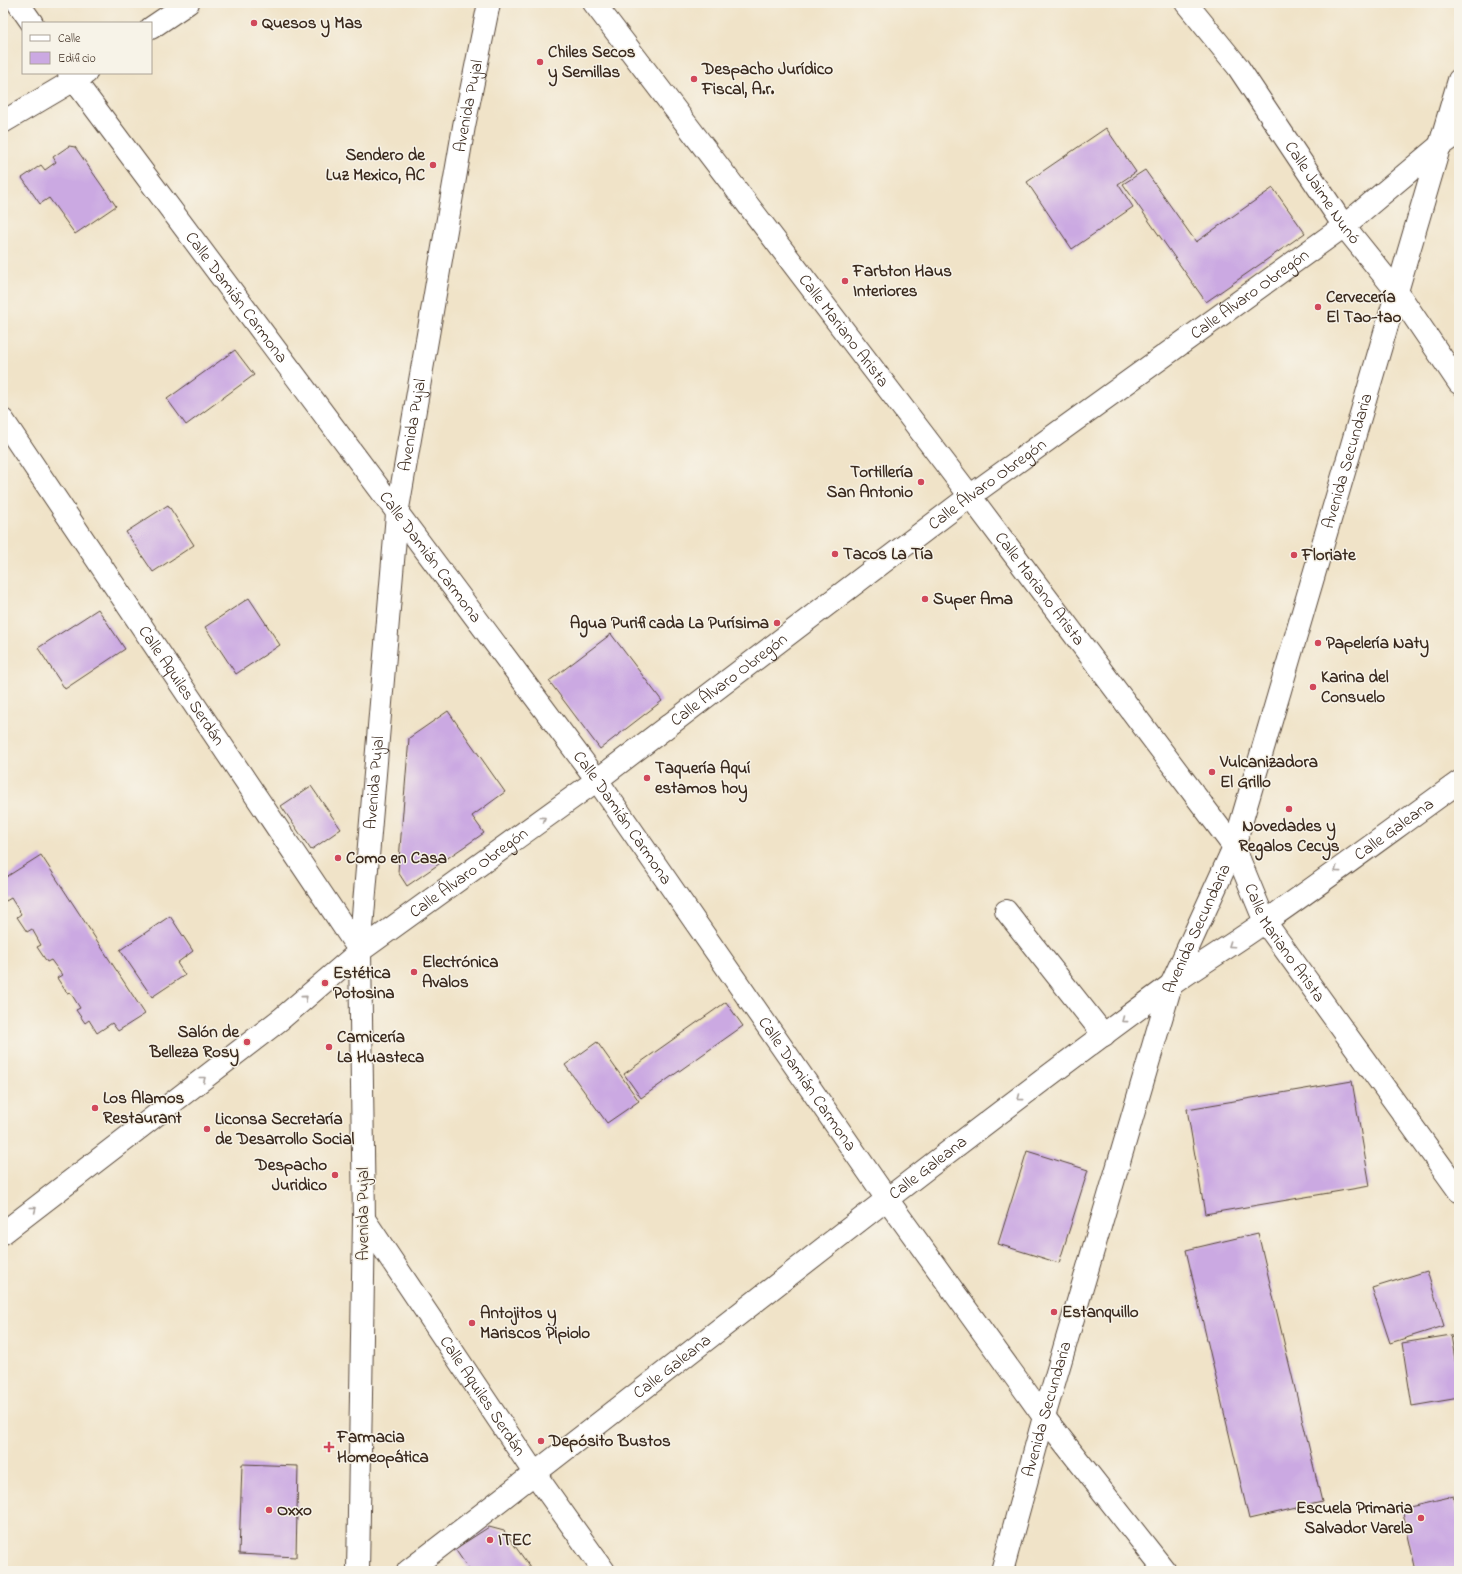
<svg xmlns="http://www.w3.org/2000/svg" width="1462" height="1574" viewBox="0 0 1462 1574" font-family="'Indie Flower',sans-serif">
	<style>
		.building { fill: #cba9e2 }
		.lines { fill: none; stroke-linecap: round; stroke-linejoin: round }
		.minor-casing { stroke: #564638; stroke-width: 24 }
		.minor { stroke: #fff; stroke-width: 22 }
		.oneway { stroke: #a79f9a }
		.poi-dot { fill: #d1495b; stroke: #f7f3e8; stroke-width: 1.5 }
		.labels { text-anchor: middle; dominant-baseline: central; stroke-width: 3; stroke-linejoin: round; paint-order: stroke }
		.poi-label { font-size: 17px; font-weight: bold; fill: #3b2a1e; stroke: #f7f3e8; text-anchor: start }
		.street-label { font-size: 17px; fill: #3b2a1e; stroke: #f7f3e8 }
	</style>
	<rect width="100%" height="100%" fill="#f7f3e8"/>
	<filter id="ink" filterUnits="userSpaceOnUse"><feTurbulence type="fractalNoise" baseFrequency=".025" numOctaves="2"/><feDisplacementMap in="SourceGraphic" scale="8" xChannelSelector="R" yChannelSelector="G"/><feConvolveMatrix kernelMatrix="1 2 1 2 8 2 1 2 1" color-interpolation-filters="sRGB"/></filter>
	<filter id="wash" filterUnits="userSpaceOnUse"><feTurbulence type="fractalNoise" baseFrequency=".012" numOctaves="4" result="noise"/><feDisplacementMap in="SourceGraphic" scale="16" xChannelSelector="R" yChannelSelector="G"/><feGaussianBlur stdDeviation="0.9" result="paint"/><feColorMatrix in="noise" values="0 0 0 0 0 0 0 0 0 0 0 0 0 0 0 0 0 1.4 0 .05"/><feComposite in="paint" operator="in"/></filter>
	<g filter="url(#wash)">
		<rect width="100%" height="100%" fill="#f0e3c8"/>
		<g id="blocks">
			<path class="building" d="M1106,128l30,44 -18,12 15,23 -61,42 -45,-67z
				M69,146l6,1 41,59 -41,28 -26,-36 -9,6 -18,-26 19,-13 4,5 11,-8 -3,-5z
				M1145,170l51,72 77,-54 32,45 -99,69 -83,-118z
				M235,350l19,25 -68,50 -19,-26z
				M168,505l26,40 -41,27 -27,-40z
				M249,598l31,47 -44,29 -31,-47z
				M98,609l27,40 -60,40 -27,-41z
				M611,634l51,67 -62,48 -51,-68z
				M448,711l57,81 -33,24 12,17 -77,53 -9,-14 11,-134z
				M311,786l30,43 -30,21 -30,-44z
				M41,855l104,159 -27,17 -6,-8 -15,10 -8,-13 -4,3 -9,-13 4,-2 -10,-16 -3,1 -10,-15 5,-3 -11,-15 -4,2 -10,-15 4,-2 -9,-16 -5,3 -10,-15 4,-3 -10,-16 -5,3 -3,-4v-18z
				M170,916l23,35 -16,12 8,12 -33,22 -32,-47z
				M726,1002l17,24 -102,72 -17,-24z
				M597,1042l42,59 -32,22 -42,-58z
				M1352,1081l18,105 -165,28 -18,-105z
				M1027,1151l61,19 -29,93 -61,-19z
				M1258,1233l64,269 -73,17 -63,-269z
				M1427,1271l17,55 -54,17 -18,-55z
				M1451,1335l8,49v14l-47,8 -10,-63z
				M242,1464l56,2 -2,91 -57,-3z
				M1454,1496l5,22v53h-43l-14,-63z
				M489,1527l15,4 29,40h-63l-15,-22z"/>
		</g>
	</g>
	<g filter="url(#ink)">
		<use href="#blocks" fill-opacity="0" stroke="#564638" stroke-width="1"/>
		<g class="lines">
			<g class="minor-casing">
				<g id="minor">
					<path d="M18,3l14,20"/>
					<path id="s1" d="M594,3l376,493 264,351 31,75 194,269"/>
					<path id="s2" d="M1186,3l52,64 106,159 54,67 61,90"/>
					<path d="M151,28l37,-25"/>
					<path id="s3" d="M69,73l528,707 290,419 157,218 121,154"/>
					<path d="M3,122l83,-49"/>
					<path id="s4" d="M3,420l357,531"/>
					<path d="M1006,911l98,124"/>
					<path id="s5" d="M364,1219l171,255 69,97"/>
					<path id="s6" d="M3,1233l278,-214 79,-68 237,-171 373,-284 374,-270 94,-79 21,-15"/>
					<path id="s7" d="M358,1571l6,-352 -4,-268 37,-437 67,-388 25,-123"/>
					<path id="s8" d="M408,1571c254,-194 502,-395 760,-584 32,-23 66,-43 98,-66 65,-45 129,-93 193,-139"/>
					<path id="s9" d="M1002,1571l42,-154 127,-432 63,-138 225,-767"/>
				</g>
			</g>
			<use href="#minor" class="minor"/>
		</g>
		<defs><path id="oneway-chevron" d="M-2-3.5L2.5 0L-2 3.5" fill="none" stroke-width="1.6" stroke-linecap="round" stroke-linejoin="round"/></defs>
		<g class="oneway">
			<use href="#oneway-chevron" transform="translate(543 819) rotate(-36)"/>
			<use href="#oneway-chevron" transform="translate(1337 870) rotate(144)"/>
			<use href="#oneway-chevron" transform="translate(1231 945) rotate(146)"/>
			<use href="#oneway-chevron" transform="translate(305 998) rotate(-41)"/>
			<use href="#oneway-chevron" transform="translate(1124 1020) rotate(143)"/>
			<use href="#oneway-chevron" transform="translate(203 1079) rotate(-38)"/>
			<use href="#oneway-chevron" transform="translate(1020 1098) rotate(143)"/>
			<use href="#oneway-chevron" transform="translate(34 1209) rotate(-38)"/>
		</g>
	</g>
	<g class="poi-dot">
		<circle cx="254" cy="23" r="4"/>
		<circle cx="540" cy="62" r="4"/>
		<circle cx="694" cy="79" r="4"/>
		<circle cx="433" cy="165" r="4"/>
		<circle cx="845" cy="281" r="4"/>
		<circle cx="1318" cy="307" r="4"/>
		<circle cx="921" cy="482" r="4"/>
		<circle cx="835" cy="554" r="4"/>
		<circle cx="1294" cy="555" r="4"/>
		<circle cx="925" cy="599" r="4"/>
		<circle cx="777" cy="623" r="4"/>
		<circle cx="1318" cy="643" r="4"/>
		<circle cx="1313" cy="687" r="4"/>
		<circle cx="1212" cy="772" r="4"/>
		<circle cx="647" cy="778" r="4"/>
		<circle cx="1289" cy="809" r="4"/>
		<circle cx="338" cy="858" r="4"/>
		<circle cx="414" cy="972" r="4"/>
		<circle cx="325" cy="983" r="4"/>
		<circle cx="247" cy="1042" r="4"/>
		<circle cx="329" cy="1047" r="4"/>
		<circle cx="95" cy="1108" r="4"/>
		<circle cx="207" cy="1129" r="4"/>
		<circle cx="335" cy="1175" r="4"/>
		<circle cx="1054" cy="1312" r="4"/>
		<circle cx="472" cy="1323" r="4"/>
		<circle cx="541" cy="1441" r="4"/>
		<path d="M327 1441h4v4h4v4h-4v4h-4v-4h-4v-4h4z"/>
		<circle cx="269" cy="1510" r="4"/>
		<circle cx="1421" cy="1518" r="4"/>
		<circle cx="490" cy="1540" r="4"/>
	</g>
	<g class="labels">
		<g class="poi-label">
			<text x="262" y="23">Quesos y Mas</text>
			<text x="548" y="52">Chiles Secos<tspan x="548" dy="20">y Semillas</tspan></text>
			<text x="702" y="69">Despacho Jurídico<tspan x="702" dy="20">Fiscal, A.r.</tspan></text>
			<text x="425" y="155" text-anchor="end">Sendero de<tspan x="425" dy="20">Luz Mexico, AC</tspan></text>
			<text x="853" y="271">Farbton Haus<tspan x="853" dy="20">Interiores</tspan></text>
			<text x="1326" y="297">Cervecería<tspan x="1326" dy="20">El Tao-tao</tspan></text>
			<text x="913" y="472" text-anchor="end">Tortillería<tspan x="913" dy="20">San Antonio</tspan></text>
			<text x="843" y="554">Tacos La Tía</text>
			<text x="1302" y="555">Floriate</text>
			<text x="933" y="599">Super Ama</text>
			<text x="769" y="623" text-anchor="end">Agua Purificada La Purísima</text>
			<text x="1326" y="643">Papelería Naty</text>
			<text x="1321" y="677">Karina del<tspan x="1321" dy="20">Consuelo</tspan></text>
			<text x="1220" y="762">Vulcanizadora<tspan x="1220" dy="20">El Grillo</tspan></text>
			<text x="655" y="768">Taquería Aquí<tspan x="655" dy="20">estamos hoy</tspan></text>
			<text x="1289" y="826" text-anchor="middle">Novedades y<tspan x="1289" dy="20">Regalos Cecys</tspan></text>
			<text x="346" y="858">Como en Casa</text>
			<text x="422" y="962">Electrónica<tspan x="422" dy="20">Avalos</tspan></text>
			<text x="333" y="973">Estética<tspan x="333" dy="20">Potosina</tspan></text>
			<text x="239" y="1032" text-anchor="end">Salón de<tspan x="239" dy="20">Belleza Rosy</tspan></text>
			<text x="337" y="1037">Carnicería<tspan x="337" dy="20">La Huasteca</tspan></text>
			<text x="103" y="1098">Los Alamos<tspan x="103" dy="20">Restaurant</tspan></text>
			<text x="215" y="1119">Liconsa Secretaría<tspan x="215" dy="20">de Desarrollo Social</tspan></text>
			<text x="327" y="1165" text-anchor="end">Despacho<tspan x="327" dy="20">Juridico</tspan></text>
			<text x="1062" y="1312">Estanquillo</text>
			<text x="480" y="1313">Antojitos y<tspan x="480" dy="20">Mariscos Pipiolo</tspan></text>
			<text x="337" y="1437">Farmacia<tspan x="337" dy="20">Homeopática</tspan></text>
			<text x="549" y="1441">Depósito Bustos</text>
			<text x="1413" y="1508" text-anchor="end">Escuela Primaria<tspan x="1413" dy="20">Salvador Varela</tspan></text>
			<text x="277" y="1510">Oxxo</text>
			<text x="498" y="1540">ITEC</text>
		</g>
		<g class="street-label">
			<text stroke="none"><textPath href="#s7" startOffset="1473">Avenida Pujal</textPath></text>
			<text stroke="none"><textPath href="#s2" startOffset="234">Calle Jaime Nunó</textPath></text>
			<text stroke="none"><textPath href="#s6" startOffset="1561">Calle Álvaro Obregón</textPath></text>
			<text stroke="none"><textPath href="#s3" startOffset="280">Calle Damián Carmona</textPath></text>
			<text stroke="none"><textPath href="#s1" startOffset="412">Calle Mariano Arista</textPath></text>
			<text stroke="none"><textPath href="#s7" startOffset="1149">Avenida Pujal</textPath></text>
			<text stroke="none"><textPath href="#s9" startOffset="1164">Avenida Secundaria</textPath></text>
			<text stroke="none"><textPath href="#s6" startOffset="1237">Calle Álvaro Obregón</textPath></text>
			<text stroke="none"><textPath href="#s3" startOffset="604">Calle Damián Carmona</textPath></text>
			<text stroke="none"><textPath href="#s1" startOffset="736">Calle Mariano Arista</textPath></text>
			<text stroke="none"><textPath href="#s6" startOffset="913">Calle Álvaro Obregón</textPath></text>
			<text stroke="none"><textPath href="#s4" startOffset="320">Calle Aquiles Serdán</textPath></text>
			<text stroke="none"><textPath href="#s7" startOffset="789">Avenida Pujal</textPath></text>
			<text stroke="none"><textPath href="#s3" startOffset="928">Calle Damián Carmona</textPath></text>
			<text stroke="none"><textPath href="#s8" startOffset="1234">Calle Galeana</textPath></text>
			<text stroke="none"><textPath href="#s6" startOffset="589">Calle Álvaro Obregón</textPath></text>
			<text stroke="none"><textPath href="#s9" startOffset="672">Avenida Secundaria</textPath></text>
			<text stroke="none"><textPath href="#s1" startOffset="1168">Calle Mariano Arista</textPath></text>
			<text stroke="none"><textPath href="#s3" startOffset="1252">Calle Damián Carmona</textPath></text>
			<text stroke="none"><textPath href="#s8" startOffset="658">Calle Galeana</textPath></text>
			<text transform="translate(363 1214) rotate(-90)">Avenida Pujal</text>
			<text stroke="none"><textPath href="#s8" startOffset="334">Calle Galeana</textPath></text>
			<text stroke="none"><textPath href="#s5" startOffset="213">Calle Aquiles Serdán</textPath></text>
			<text stroke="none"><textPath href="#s9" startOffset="168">Avenida Secundaria</textPath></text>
		</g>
	</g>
	<rect width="1462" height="1574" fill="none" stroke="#f7f3e8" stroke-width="16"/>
	<rect x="22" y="22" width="130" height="52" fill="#f7f3e8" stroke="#aca397"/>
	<rect x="30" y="35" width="20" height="6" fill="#ffffff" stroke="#aca397"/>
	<text x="58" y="42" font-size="12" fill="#3b2a1e">Calle</text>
	<rect x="30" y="52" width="20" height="12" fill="#cba9e2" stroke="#aca397"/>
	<text x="58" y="62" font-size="12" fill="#3b2a1e">Edificio</text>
</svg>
